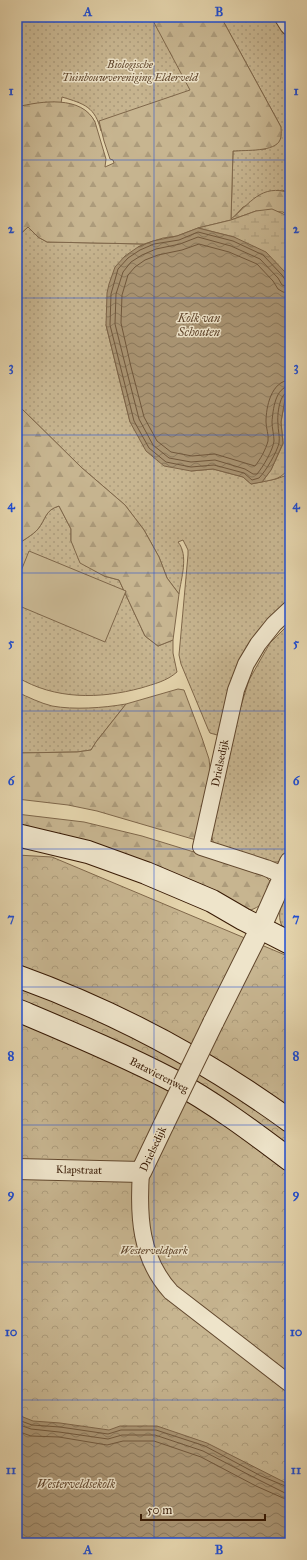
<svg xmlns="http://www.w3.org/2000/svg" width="307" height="1560" viewBox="0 0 307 1560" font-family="'IM FELL Great Primer',serif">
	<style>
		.grass { fill: url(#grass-dots); stroke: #7f674a }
		.forest { fill: url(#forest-firs); stroke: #7f674a }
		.wetland { fill: url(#wetland-marsh); stroke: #7f674a }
		.park { fill: url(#park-crowns); stroke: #7f674a }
		.pitch { fill: #c7b590; stroke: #7f674a }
		.water { fill: url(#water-waves); stroke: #7c6347 }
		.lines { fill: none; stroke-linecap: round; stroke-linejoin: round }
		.shore { stroke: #70573c; stroke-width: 1 }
		.minor-casing { stroke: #62482e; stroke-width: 18 }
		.tertiary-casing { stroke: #62482e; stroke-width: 22 }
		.secondary-casing { stroke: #371904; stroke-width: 24 }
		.minor { stroke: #eee4ca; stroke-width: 16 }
		.tertiary { stroke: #eee4ca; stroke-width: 20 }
		.secondary { stroke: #eee4ca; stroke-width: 22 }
		.tertiary-bridge-casing { stroke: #62482e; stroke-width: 22; stroke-linecap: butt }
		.tertiary-bridge { stroke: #eee4ca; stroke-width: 20 }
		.grid { fill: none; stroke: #1d4ed8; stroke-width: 1; stroke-opacity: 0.55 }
		.labels { text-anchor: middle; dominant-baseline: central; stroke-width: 3; stroke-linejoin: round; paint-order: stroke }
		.park-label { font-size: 11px; font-style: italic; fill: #62482e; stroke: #eee4ca }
		.street-label { font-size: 11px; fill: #371904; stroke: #eee4ca }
		.water-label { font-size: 12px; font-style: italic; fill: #5f442b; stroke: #eee4ca }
		.neatline { fill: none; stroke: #1d4ed8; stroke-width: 1.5 }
		.grid-label { font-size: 13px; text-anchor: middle; font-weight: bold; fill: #1d4ed8 }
	</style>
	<defs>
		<pattern id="grass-dots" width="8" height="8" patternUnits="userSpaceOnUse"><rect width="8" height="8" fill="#c7b590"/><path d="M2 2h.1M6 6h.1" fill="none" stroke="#ac9b7b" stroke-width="1.8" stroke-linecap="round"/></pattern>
		<pattern id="forest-firs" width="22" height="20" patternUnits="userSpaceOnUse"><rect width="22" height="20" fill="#c7b590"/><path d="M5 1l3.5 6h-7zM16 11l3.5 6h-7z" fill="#ac9b7b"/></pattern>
		<pattern id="wetland-marsh" width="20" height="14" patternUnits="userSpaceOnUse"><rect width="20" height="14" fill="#c7b590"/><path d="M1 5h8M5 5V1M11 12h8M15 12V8" fill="none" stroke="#ac9b7b"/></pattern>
		<pattern id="park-crowns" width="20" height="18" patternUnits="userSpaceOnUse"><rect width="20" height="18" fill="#c7b590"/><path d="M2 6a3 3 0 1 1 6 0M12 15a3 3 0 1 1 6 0" fill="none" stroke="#ac9b7b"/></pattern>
		<pattern id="water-waves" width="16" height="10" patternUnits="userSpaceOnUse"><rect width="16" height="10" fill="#aa9574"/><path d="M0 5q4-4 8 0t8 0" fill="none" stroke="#8b795d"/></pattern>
	</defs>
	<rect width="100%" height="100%" fill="#e5d5ad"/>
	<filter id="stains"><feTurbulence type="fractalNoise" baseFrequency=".005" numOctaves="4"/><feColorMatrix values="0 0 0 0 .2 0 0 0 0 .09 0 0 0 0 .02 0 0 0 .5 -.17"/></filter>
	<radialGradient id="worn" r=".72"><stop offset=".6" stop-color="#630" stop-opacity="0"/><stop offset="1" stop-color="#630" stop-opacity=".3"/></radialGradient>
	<path class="grass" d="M17,17h175l41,76 -132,38c-6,-24 -16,-27 -39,-34l-1,6c14,2 27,6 34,19l-78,12z
		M221,17h56l13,20v156l-8,-3 -39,17 -12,13 2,-69 33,-2 15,-22z
		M28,227l10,10 9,5 97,2 -6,3 -32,78 11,45 13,52 61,49 22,-2 30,8 8,7 25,-5 14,-5v127l-24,22 -46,110 -3,2 -7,-2 -2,-4 -27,-65 -2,-9 9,-100v-5l-5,-10 -5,2c11,13 3,37 1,52l-12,-16 -8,-21 -15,-27 -19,-25 -43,-37 -61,-60 -4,-7v-164z
		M59,506l12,23v12l33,35 15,4 26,56 13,10 15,-6v13l4,19c-10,9 -23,12 -36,16 -41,11 -86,12 -124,-11v-132c6,-5 16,-10 21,-16 8,-10 7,-19 21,-23z
		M290,623v225l-9,14h-11l-56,-17 -3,-11 29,-125 9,-29 21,-37z
		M17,692c11,5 23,11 35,14 22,4 51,2 74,-2l-30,38 -5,8 -14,2 -60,1z
		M290,889v46c-16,-12 -10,-27 -5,-43z"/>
	<path class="forest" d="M151,17h70l60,110c0,4 1,9 -1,13 -5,12 -34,10 -47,11l-2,68c19,-15 30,-36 59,-26v24l-7,-5 -27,-1 -25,9 -33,8 -21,8 -14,2 -19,6 -97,-2 -9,-5 -10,-10 -11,10v-130c24,-6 65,-12 78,15l11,37 -1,8 9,-4 -1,-3 -3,-1 -6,-18 -5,-20 91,-31z
		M17,401l4,7 61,60 43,37 19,25 15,27 8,21 12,16 -6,46 -15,6 -13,-10 -26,-56 -15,-4 -24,-13 -9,-22v-12l-12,-23c-14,4 -13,13 -21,23 -5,6 -15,11 -21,16z
		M178,689l6,1 18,48 7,21 2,18 -15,63 -99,-29 -29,-6 -51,-6v-46l60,-1 14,-2 5,-8 30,-38z
		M17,814l67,8 58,14 120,37 8,8c-3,17 -4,24 -22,30l-231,-80z"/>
	<path class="wetland" d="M272,209l18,8v65l-5,-10 -51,-35 -36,-9 33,-8 25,-9z
		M290,393v74c-9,12 -14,12 -28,15l9,-12 12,-26 -2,-22 4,-23z"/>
	<path class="park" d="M17,855l35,2 238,100v586h-273z"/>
	<path class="pitch" d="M29,551l97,40 -21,51 -88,-37v-24z"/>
	<path class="water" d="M198,228l36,9 32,15 19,20 5,10v111l-5,6 -4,23 2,21 -12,27 -9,12 -11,2 -8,-7 -30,-8 -22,2 -27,-5 -18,-15 -16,-29 -24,-97 1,-32 2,-9 6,-17 10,-11 13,-9 15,-6 24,-5z
		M17,1410l6,7 10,4 27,2 49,7 11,-4h37l50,17 83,42v58h-273z"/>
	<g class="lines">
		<path class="shore" d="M290,282l-4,-1 -4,-6 -19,-20 -30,-14 -35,-9 -19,8 -25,4 -14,6 -12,8 -10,11 -7,25 -1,31 24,96 15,27 17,14 25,5 23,-2 30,8 8,7 7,-2c7,-7 18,-26 20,-35 1,-6 -1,-13 -1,-19 -1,-9 1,-32 12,-33
			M290,287l-8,-2 -4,-7 -18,-19 -29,-13 -33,-9 -18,7 -24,5 -14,6 -11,7 -8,10 -7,22 -1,30 11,44 13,51 14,26 16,13 22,4 24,-2 30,9 8,5h4c6,-7 16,-24 17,-33 0,-6 -2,-13 -2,-19 1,-12 3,-35 18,-36
			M290,293l-7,-1 -5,-3 -5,-8 -16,-17 -28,-12 -30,-8 -17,6 -24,5 -13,5 -10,7 -7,8 -6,20 -1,28 10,44 13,50 13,24 14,11 21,4 23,-2 40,12c5,-6 11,-17 13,-25 1,-6 -2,-13 -2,-19 0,-15 5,-41 24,-42
			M17,1417l4,4 11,4 28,2 48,7 13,-4h35l49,16 56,30 29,12
			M17,1424l14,5 28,3 49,7 14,-4h33l48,16 56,29 26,13h5
			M17,1431l14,5 28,1 48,8 16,-4h31l47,16 55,29 27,12 7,1"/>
		<g class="minor-casing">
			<path id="minor" d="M283,875l-17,-7 -65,-21 35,-157 10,-26 12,-20 16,-20 16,-15
				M141,1172c-3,44 -1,86 30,120l119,92"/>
		</g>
		<g class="tertiary-casing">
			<path id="tertiary" d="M285,17l5,8
				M213,1023l48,-96 29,-65
				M17,1169l124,3 23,-48"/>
		</g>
		<g class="secondary-casing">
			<path id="secondary" d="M17,835l71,17 58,21 66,28 31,18 47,24
				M17,976c97,35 189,84 273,145
				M17,1010c52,22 105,44 155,70 41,22 81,52 118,80"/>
		</g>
		<use href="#minor" class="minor"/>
		<use href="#tertiary" class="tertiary"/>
		<use href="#secondary" class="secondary"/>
		<g class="tertiary-bridge-casing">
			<path id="tertiary-bridge" d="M164,1124l49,-101"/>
		</g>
		<use href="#tertiary-bridge" class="tertiary-bridge"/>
	</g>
	<path class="grid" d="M154,17v1526M17,160h273M17,298h273M17,435h273M17,573h273M17,711h273M17,849h273M17,987h273M17,1125h273M17,1262h273M17,1400h273"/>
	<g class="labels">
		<g class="park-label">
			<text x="130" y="64">Biologische<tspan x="130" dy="13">Tuinbouwvereniging Elderveld</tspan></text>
			<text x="154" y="1250">Westerveldpark</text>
		</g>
		<g class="street-label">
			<text transform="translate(220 763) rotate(-78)">Drielsedijk</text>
			<text transform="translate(159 1075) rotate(27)">Batavierenweg</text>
			<text transform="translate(153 1149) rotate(-65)">Drielsedijk</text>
			<text transform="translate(79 1170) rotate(1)">Klapstraat</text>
		</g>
		<g class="water-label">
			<text x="199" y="318">Kolk van<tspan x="199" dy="14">Schouten</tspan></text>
			<text x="76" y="1484">Westerveldsekolk</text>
		</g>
	</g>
	<rect width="307" height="1560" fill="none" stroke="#e5d5ad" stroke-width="44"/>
	<path d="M141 1514v6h124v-6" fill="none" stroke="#371904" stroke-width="2"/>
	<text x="147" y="1514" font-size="12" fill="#371904" stroke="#eee4ca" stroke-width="3" paint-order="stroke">50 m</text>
	<rect x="22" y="22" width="263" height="1516" class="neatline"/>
	<g class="grid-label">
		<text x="88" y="16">A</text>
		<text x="219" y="16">B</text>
		<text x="11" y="95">1</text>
		<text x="296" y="95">1</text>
		<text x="11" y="233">2</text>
		<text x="296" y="233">2</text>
		<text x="11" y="371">3</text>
		<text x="296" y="371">3</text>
		<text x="11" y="509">4</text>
		<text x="296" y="509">4</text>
		<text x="11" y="647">5</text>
		<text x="296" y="647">5</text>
		<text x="11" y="785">6</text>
		<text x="296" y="785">6</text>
		<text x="11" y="922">7</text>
		<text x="296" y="922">7</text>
		<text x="11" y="1060">8</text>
		<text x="296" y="1060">8</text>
		<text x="11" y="1198">9</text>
		<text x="296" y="1198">9</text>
		<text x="11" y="1336">10</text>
		<text x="296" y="1336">10</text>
		<text x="11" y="1474">11</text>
		<text x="296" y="1474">11</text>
		<text x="88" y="1554">A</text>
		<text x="219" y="1554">B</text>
	</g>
	<rect width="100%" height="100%" filter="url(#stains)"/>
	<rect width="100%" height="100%" fill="url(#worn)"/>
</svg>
